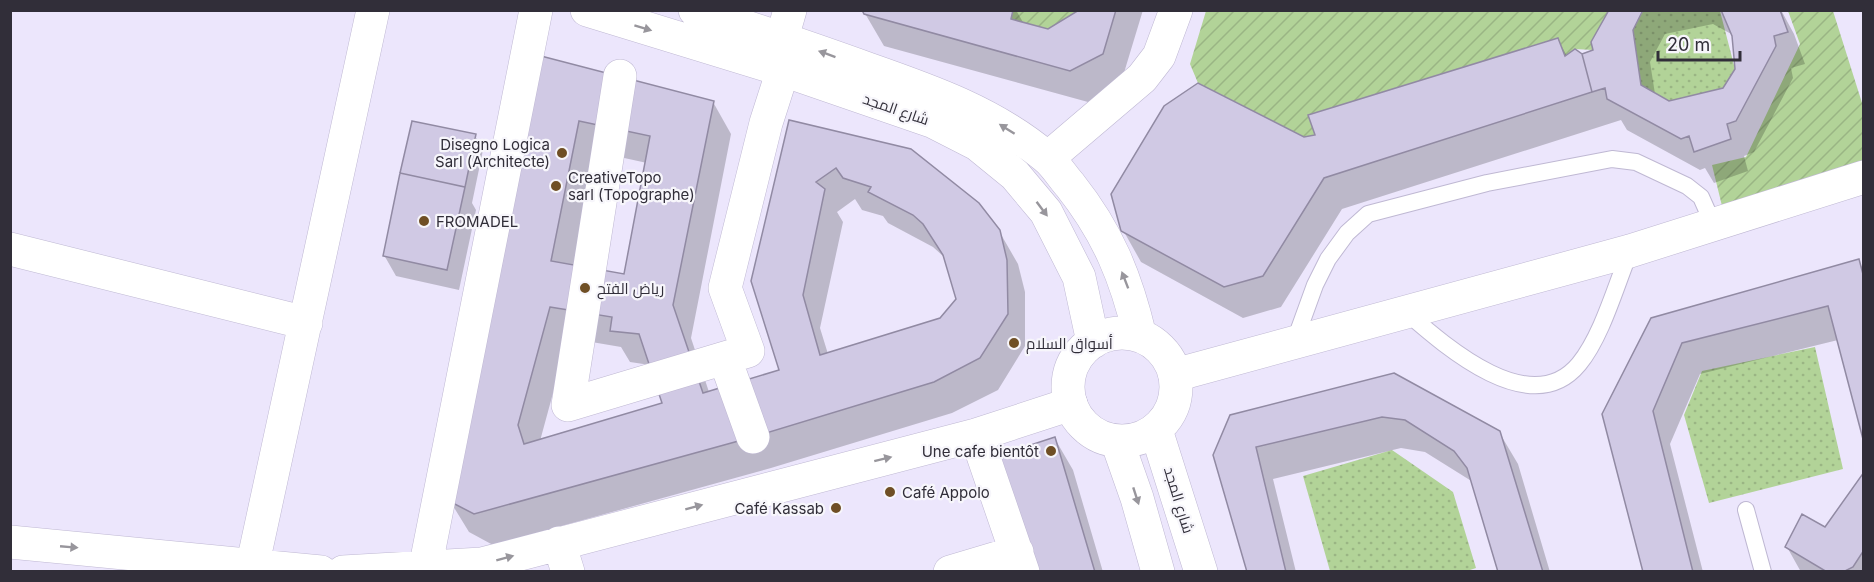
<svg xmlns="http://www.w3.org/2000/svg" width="1874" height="582" viewBox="0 0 1874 582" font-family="Inter,Cairo,sans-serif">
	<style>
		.grass { fill: url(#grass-dots) }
		.garden { fill: url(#garden-furrows) }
		.shadow { fill: #0003; fill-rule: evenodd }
		.building { fill: #d0c9e4; stroke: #918aa3; stroke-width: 1.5; fill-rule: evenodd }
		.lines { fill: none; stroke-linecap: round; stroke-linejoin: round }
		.lane-casing { stroke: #bfb8d3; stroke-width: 18 }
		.street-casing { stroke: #bfb8d3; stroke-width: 34 }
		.secondary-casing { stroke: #bfb8d3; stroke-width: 34 }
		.lane { stroke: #fff; stroke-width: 16 }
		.street { stroke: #fff; stroke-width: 33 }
		.secondary { stroke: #fff; stroke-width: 33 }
		.oneway { fill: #98969c }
		.poi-dot { fill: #6f4f25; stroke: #f7f6fb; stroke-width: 2 }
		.labels { text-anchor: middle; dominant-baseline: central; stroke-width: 4.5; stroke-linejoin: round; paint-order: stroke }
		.street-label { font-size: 15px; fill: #312e39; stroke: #f7f6fb }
		.poi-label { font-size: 15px; fill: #312e39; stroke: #f7f6fb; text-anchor: start }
	</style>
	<defs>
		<pattern id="grass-dots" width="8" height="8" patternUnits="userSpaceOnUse" patternTransform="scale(1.5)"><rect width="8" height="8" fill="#b2d398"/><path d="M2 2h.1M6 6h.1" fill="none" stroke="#9ab584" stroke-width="1.8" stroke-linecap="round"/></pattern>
		<pattern id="garden-furrows" width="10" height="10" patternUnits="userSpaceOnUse" patternTransform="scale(1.5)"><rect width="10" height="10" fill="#b2d398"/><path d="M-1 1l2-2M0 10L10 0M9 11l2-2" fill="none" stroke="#9ab584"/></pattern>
	</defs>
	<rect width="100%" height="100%" fill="#ece6fc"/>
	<path class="grass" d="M1643,11h77l15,58 -12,19 -54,13 -28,-16 -8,-55z
		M1815,347l28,122 -134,34 -25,-88 18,-44z
		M1392,450l61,42 23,76 -12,4 -134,-1 -27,-95z"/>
	<path class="garden" d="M1013,11h66l-31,18 -37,-10z
		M1206,11h403l-16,39 -18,-1 -10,7 -7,-18 -250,77 7,20 -11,2 -106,-54 -8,-19z
		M1788,11h45l30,95v55l-141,45 -10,-41 34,-8 54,-113z"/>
	<path class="shadow" d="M863,10h153l8,14 24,7 33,-21h62l-23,76 -32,16 -204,-56z
		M1611,10h170l13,24 11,30 -14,4 2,10 -39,74 -10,4 4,15 -34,12 -9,-15 -5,2 -73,-40 -6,-10 -279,89 -61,98 -38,11 -102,-56 -18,-32 180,-91 14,-3 241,-96 9,16 28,-5zM1713,24l20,11 3,35 -12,19 -55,13 -14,-8 -5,-32 15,-28z
		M542,58l171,44 18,32 -40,204 18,54 72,-21 9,-249 209,109 19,33 7,28v54l-27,44 -46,23 -181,55 -278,77 -24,-13 -19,-31zM597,152l50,11 -22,112 -51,-9zM855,199l7,11 21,6 5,7 45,24 10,9 15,43 -17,21 -113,34 -8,-26 23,-106 -6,-10zM568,338l53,9 9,15 20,3 14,39 -124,37z
		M475,136l8,14 -11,53 4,7 -17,80 -63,-14 -12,-21z
		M1858,261l6,9v167l-26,-97 -138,34 -30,70 33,128h-59l8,-253z
		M1394,375l105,57 19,32 32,108h-50l-27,-90 -48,-30 -24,-4 -128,31 23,93h-47l-35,-117z
		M1055,439l18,31 30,102h-66z
		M1864,474v98h-63l-14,-25 38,-18z"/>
	<path class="building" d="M862,10h151l-2,9 37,10 31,-19h37l-13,44 -33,17 -206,-57z
		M1609,10h34l-10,20 8,55 28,16 54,-13 12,-19 -3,-33 -11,-26h59l8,22 -14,4 2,10 -40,75 -9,3 4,15 -37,13 -5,-16 -8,3 -74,-40 -2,-11 -13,4 -10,-38 11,-4 -2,-8z
		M1558,38l7,18 10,-7 7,5 10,38 -268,86 -61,98 -39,11 -103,-56 -10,-37 53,-88 34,-23 106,54 11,-2 -7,-20z
		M541,56l173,45 -41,204 30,88 76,-23 -28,-89 38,-161 122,29 68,54 21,27 7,30 1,54 -28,44 -46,24 -181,55 -279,77 -25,-13zM579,121l71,15 -26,138 -73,-13zM836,168l7,10 28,9 -3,5 45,23 10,9 20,31 13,44 -16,19 -120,37 -17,-60 22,-106 -9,-7zM550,307l62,10 -2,14 29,3 23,69 -138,41 -6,-19z
		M412,121l64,13 -11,53 -65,-14z
		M400,173l65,14 -18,83 -64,-14z
		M1859,259l5,19v165l-36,-137 -146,37 -29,68 40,161h-50l-41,-158 49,-96z
		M1394,373l106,58 43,141h-45l-31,-104 -13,-17 -49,-31 -23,-3 -126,30 30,125h-39l-34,-117 17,-40z
		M1055,437l40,135h-60l-38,-110 15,-11z
		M1864,472v78l-11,17 -10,5h-16l-42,-25 17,-33 23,13z"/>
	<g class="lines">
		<g class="lane-casing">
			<path id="lane" d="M1406,312c39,34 125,110 173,52 23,-28 37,-79 51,-113
				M1294,343l21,-58 13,-26 19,-26 21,-19 119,-31 125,-24 24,3 51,24 14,11 12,27
				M1746,510l17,62"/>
		</g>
		<g class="street-casing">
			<path id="street" d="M782,38l8,-28
				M620,76l-52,329 180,-54 -23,-63 41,-165 17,-53
				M1048,158l94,-80 17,-22 17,-46
				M10,249l296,74
				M725,359l28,78
				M1175,375l455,-124 234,-74
				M976,435l47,137
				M10,542l311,30
				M559,543l9,29
				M253,563l120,-553
				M425,569l111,-559
				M343,572l139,-8 494,-129 95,-31
				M950,572l67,-20"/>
		</g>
		<g class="secondary-casing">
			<path id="secondary" d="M587,10l196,60 151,52 43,22 38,31 31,37 33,65 14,65
				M695,10c58,19 115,38 173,59 63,22 126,44 178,88 9,7 16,19 24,28 38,48 56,92 70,151
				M1068 387a54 54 0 1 1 108 0a54 54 0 1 1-108 0Z
				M1156,430l45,142
				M1117,441l20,57 21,74"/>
		</g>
		<use href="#lane" class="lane"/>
		<use href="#street" class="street"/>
		<use href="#secondary" class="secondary"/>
	</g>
	<defs><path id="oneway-solid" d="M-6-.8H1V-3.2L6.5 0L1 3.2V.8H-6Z" transform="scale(1.5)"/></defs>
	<g class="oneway">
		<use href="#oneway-solid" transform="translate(643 28) rotate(17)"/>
		<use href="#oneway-solid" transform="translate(827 54) rotate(-160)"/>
		<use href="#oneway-solid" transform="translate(1007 129) rotate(-148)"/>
		<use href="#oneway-solid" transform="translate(1042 209) rotate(53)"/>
		<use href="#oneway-solid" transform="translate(1125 280) rotate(-111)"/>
		<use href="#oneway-solid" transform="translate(883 459) rotate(-14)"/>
		<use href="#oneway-solid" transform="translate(1136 496) rotate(72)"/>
		<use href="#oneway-solid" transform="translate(694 507) rotate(-15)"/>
		<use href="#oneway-solid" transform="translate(69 547) rotate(5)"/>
		<use href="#oneway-solid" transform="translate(505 558) rotate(-15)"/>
	</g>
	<g class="poi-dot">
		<circle cx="562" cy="153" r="6"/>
		<circle cx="556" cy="186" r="6"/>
		<circle cx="424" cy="221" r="6"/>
		<circle cx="585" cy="288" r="6"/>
		<circle cx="1014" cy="343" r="6"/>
		<circle cx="1051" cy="451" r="6"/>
		<circle cx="890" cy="492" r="6"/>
		<circle cx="836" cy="508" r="6"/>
	</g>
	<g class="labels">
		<g class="street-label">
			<text transform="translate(896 109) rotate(19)">شارع المجد</text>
			<text transform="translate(1179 500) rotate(73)">شارع المجد</text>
		</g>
		<g class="poi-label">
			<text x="550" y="144" text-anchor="end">Disegno Logica<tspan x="550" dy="17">Sarl (Architecte)</tspan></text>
			<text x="568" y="177">CreativeTopo<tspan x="568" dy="17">sarl (Topographe)</tspan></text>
			<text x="436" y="221">FROMADEL</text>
			<text x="597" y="288">رياض الفتح</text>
			<text x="1026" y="343">أسواق السلام</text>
			<text x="1039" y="451" text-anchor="end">Une cafe bientôt</text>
			<text x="902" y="492">Café Appolo</text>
			<text x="824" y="508" text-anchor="end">Café Kassab</text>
		</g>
	</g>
	<rect width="1874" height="582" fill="none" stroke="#312e39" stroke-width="24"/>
	<path d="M1658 51v9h82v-9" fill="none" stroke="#312e39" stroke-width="3"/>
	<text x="1667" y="51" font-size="18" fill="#312e39" stroke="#f7f6fb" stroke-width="4.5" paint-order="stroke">20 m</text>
</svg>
